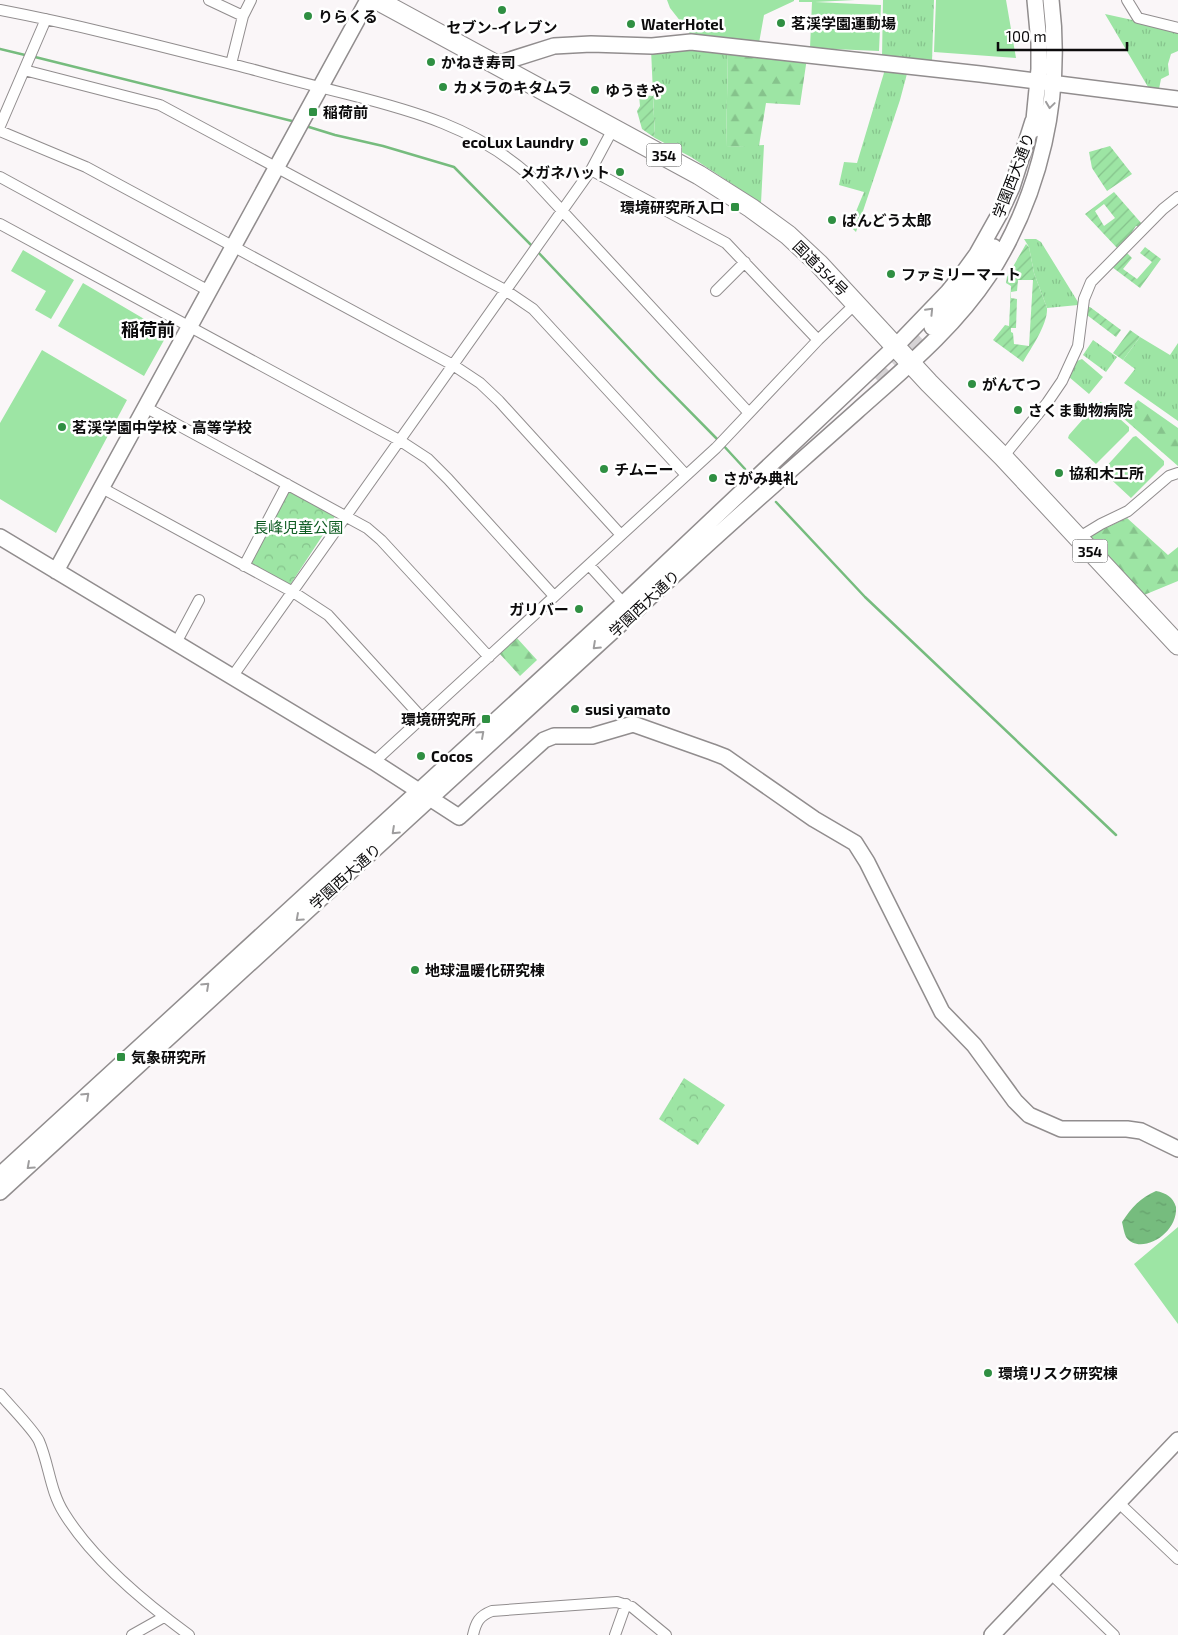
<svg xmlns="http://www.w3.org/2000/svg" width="1178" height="1635" viewBox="0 0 1178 1635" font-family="'Exo 2','Noto Sans JP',sans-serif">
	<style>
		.grass { fill: url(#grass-tufts) }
		.forest { fill: url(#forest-firs) }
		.park { fill: url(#park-crowns) }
		.garden { fill: url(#garden-furrows); fill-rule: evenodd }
		.pitch { fill: #9de5a4 }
		.water { fill: url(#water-ripples) }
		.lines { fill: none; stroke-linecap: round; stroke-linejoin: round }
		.stream { stroke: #76bc7e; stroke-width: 2.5 }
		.secondary-tunnel { stroke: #d6d3d5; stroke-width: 15; stroke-dasharray: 15 8; stroke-linecap: butt }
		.street-casing { stroke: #918d8e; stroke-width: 12 }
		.secondary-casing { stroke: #918d8e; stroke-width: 18 }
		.highway-casing { stroke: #918d8e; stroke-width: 21 }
		.street { stroke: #fff; stroke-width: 10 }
		.secondary { stroke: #fff; stroke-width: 15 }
		.highway { stroke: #fff; stroke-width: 19 }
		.oneway { stroke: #9e9d9e }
		.poi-dot { fill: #2f8f42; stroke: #fff; stroke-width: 2 }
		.labels { text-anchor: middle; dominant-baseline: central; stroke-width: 5; stroke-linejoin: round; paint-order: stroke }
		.shield { fill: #fff; stroke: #555455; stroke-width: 1 }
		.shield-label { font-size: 14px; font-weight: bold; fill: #0c0b0c }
		.poi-label { font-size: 15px; font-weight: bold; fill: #0c0b0c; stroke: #fff; text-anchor: start }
		.street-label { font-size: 15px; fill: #0c0b0c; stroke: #fff }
		.park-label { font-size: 15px; fill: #0d5b21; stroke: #fff }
		.quarter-label { font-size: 18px; font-weight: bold; fill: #0c0b0c; stroke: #fff }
	</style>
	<defs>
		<pattern id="grass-tufts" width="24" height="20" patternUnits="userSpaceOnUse" patternTransform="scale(1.25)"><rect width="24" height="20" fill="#9de5a4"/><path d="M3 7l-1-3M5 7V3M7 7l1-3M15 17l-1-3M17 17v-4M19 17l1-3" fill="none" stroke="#86c38c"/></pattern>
		<pattern id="forest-firs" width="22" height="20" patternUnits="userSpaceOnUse" patternTransform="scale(1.25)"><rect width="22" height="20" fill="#9de5a4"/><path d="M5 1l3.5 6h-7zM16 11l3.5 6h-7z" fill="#86c38c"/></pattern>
		<pattern id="park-crowns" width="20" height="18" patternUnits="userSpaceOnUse" patternTransform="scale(1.25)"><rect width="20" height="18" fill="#9de5a4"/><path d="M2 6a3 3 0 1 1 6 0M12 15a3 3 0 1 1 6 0" fill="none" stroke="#86c38c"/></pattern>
		<pattern id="garden-furrows" width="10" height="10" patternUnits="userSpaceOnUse" patternTransform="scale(1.25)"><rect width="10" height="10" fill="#9de5a4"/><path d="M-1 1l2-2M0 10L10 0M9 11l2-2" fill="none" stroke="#86c38c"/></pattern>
		<pattern id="water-ripples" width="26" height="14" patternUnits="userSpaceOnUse" patternTransform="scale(1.25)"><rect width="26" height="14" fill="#76bc7e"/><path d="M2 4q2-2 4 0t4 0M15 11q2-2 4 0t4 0" fill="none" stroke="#65a06c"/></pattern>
	</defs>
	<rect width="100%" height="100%" fill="#faf6f8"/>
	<path class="grass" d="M883,0h51l-2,61 -50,-4z
		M1105,14l73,16v21l-7,3 -3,10 1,11 -8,4 -2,10 -8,3z
		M651,49l77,1 -2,97 38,-2 -3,58 -70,-46 -36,-19z
		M886,66l22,4 -8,30 -44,132 -6,-6 14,-34 -25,-7 5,-23 13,1z
		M1024,239h12l5,3 37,60v3l-31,3 -13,-35 -5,-26z
		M1140,337l30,18 8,-12v78l-54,-38 11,-14 -12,-9z
		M1093,340l24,17 -11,15 -23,-17z
		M1082,359l21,18 -14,17 -20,-17 8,-16z"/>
	<path class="forest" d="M728,50l79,8 -7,47 -34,-2 -7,43 -33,1z
		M1138,400l40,28v38l-55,-48z
		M1127,518l41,37 10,-8v34l-34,14 -55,-59z
		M516,637l21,23 -17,16 -21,-23z"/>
	<path class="park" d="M288,491l48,24 -46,70 -41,-22z
		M684,1078l41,27 -27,40 -39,-26z"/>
	<path class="garden" d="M639,95l14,1 2,42 -13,-9 -5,-18 3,-5z
		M1110,146l22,28 -25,17 -15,-23 -3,-16z
		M1114,192l28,32 -3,3 -3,-1 -4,6 1,2 -15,15 -33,-35zM1104,204l11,14 -11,8 -9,-15z
		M1026,244l3,3 5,26 13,35c1,16 -16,40 -24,54l-30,-22 12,-15 4,1 2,-40 -5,-3 1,-6zM1018,280h15l-4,66 -15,-2 -1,-11 -2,-1v-4h5l1,-29 -6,-1v-6l6,-1z
		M1145,247l16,12 -21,29 -28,-21 14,-15 6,6 -9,11 14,10 15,-17 -12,-9z
		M1088,307h2l31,23 -5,7 -29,-22z
		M1130,330l10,7 -17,23 -10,-7z"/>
	<path class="pitch" d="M667,0h127v1l-30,14 -5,28 -67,-7 -22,-28z
		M799,0h56l-40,2 66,3 -2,46 -69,-3 2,-46h-13z
		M936,0h70l10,58 -82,-6z
		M23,250l51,30 -23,39 -16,-9 11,-19 -35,-20z
		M83,283l85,50 -24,43 -86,-50z
		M42,350l85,50 -71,133 -56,-34v-76z
		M1098,402h3l28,25v4l-33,33 -28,-26 1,-3z
		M1136,436l28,25v4l-33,33 -28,-26 1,-3 29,-32z
		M1178,1227v97l-44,-60z"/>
	<path class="water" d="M1156,1191c10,2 17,6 20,16 2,28 -37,49 -50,30 -2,-4 -3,-11 -4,-15 10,-15 18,-24 34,-31z"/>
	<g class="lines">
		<path class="stream" d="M0,49l25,6
			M35,57l257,64
			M309,127l26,8 48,11 71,21 79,80
			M537,251l121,128 60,61
			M722,444l23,25
			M776,502l89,95 251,238"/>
		<path class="secondary-tunnel" d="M877,380l55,-53"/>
		<g class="street-casing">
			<path id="street" d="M209,0l34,16
				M1127,0l11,18 40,10
				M0,10c84,16 168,38 251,59 32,9 64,17 96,25 67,17 129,34 182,81l220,238
				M231,64l12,-48 8,-16
				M24,70l136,35 345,185 28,19 153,166
				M0,126l46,-107
				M0,131l86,36 367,198 27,18 19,18 122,134
				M591,170l135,73 92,97
				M0,177l209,114
				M0,224l399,216 29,19 20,20 106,117
				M716,291l29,-29
				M145,407l222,121 14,12 108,117
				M1003,457l44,-54 15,-22 16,-35 6,-47 7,-17 72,-73 15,-12
				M102,488l191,104 35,23 94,103
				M1078,538l23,-14 27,-13 41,-35 9,-3
				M589,565l38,42
				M244,566l43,-82
				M176,643l23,-43
				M232,677l359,-507 23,-43
				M374,762l342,-314 102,-108 31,-30
				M0,1394c9,11 34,36 39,47 10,23 11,50 25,72 29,47 81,90 125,122
				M1119,1503l59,56
				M1051,1574l63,61
				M132,1635l32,-18
				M473,1635c3,-13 6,-19 19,-24l125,-9 15,5 34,28
				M615,1635l11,-31"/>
		</g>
		<g class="secondary-casing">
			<path id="secondary" d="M497,64l57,-18 37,-2 61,2 39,-4 289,32 198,25
				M1033,130l6,-61v-26l-4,-43
				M932,327l41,-47 21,-33
				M0,537l374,225 85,55 85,-77 10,-4h38l41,-12 79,28 13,5 89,62 41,24 12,19 75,150 32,33 41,56 14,14 32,14h66l14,2 37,18
				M56,571l312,-571
				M0,1175l624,-572 272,-257 52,-54 13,-16 16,-22 23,-41 12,-26 21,-66
				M0,1192c229,-208 457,-418 686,-628 56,-52 114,-102 171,-153 47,-42 97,-83 132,-136 52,-81 74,-179 62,-275
				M992,1635l186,-195"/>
		</g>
		<g class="highway-casing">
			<path id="highway" d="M377,0l322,175 52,33 37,27 31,29 110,119 74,74 175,188"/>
		</g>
		<use href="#street" class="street"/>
		<use href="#secondary" class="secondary"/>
		<use href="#highway" class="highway"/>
	</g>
	<defs><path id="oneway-chevron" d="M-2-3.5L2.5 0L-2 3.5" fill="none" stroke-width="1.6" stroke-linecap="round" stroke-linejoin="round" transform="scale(1.25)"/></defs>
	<g class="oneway">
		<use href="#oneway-chevron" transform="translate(1050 105) rotate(98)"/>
		<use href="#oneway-chevron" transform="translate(930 311) rotate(-46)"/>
		<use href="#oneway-chevron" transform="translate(596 646) rotate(137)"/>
		<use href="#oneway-chevron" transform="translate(481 734) rotate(-42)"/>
		<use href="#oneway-chevron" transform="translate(395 831) rotate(137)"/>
		<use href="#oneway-chevron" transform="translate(299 918) rotate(138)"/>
		<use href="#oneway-chevron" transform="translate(206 986) rotate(-43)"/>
		<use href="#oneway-chevron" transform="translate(86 1096) rotate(-43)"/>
		<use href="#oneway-chevron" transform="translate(30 1166) rotate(138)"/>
	</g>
	<g class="poi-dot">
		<circle cx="502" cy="10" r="5"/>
		<circle cx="308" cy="16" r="5"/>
		<circle cx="781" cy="23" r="5"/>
		<circle cx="631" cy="24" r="5"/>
		<circle cx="431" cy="62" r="5"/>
		<circle cx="443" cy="87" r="5"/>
		<circle cx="595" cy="90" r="5"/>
		<rect x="308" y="107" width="10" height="10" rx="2.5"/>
		<circle cx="584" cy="142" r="5"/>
		<circle cx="620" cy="172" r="5"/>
		<rect x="730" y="202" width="10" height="10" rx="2.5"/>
		<circle cx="832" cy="220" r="5"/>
		<circle cx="891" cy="274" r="5"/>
		<circle cx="972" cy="384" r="5"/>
		<circle cx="1018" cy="410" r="5"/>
		<circle cx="62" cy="427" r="5"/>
		<circle cx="604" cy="469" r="5"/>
		<circle cx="1059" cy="473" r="5"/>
		<circle cx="713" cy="478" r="5"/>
		<circle cx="579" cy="609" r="5"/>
		<circle cx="575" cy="709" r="5"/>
		<rect x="481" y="714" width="10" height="10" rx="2.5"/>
		<circle cx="421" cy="756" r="5"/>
		<circle cx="415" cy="970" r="5"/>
		<rect x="116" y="1052" width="10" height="10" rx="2.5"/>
		<circle cx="988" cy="1373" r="5"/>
	</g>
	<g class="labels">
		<g class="shield">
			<rect x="646.5" y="143.5" width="35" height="23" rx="4"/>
			<rect x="1072.5" y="539.5" width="35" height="23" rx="4"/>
		</g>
		<g class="shield-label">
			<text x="664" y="155">354</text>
			<text x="1090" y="551">354</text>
		</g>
		<g class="poi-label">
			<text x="318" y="16">りらくる</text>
			<text x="791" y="23">茗渓学園運動場</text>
			<text x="641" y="24">WaterHotel</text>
			<text x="502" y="27" text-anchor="middle">セブン-イレブン</text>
			<text x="441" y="62">かねき寿司</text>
			<text x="453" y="87">カメラのキタムラ</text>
			<text x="605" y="90">ゆうきや</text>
			<text x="323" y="112">稲荷前</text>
			<text x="574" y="142" text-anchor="end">ecoLux Laundry</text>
			<text x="610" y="172" text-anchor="end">メガネハット</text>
			<text x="725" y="207" text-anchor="end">環境研究所入口</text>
			<text x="842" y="220">ばんどう太郎</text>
			<text x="901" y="274">ファミリーマート</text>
			<text x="982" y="384">がんてつ</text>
			<text x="1028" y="410">さくま動物病院</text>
			<text x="72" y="427">茗渓学園中学校・高等学校</text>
			<text x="614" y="469">チムニー</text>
			<text x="1069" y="473">協和木工所</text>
			<text x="723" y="478">さがみ典礼</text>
			<text x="569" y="609" text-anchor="end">ガリバー</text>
			<text x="585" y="709">susi yamato</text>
			<text x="476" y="719" text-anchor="end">環境研究所</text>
			<text x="431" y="756">Cocos</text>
			<text x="425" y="970">地球温暖化研究棟</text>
			<text x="131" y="1057">気象研究所</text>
			<text x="998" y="1373">環境リスク研究棟</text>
		</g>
		<g class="street-label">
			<text transform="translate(1013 175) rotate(-69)">学園西大通り</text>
			<text transform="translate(821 268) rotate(45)">国道354号</text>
			<text transform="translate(644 603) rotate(-43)">学園西大通り</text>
			<text transform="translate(345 876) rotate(-42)">学園西大通り</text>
		</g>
		<g class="park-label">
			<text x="298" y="527">長峰児童公園</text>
		</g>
		<g class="quarter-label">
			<text x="148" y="329">稲荷前</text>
		</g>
	</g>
	<path d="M998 42v8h129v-8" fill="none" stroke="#0c0b0c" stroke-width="2.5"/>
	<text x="1006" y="42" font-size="15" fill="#0c0b0c" stroke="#ffffff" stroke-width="4" paint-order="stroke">100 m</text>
</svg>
